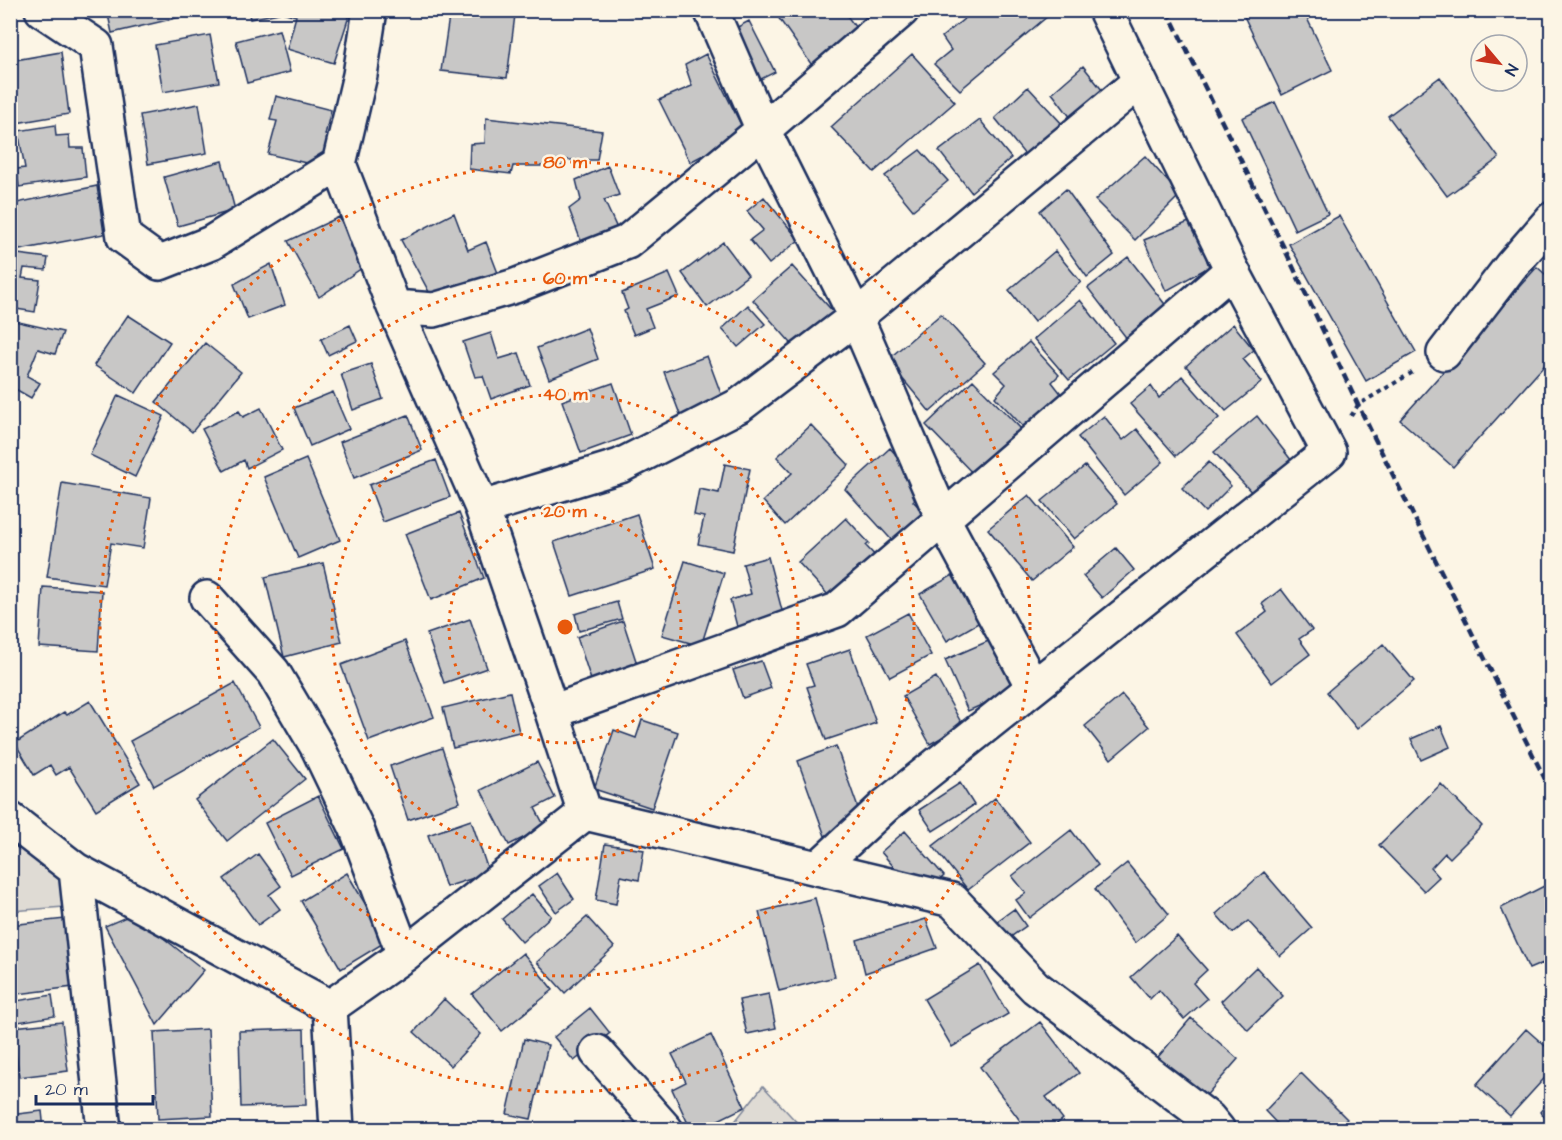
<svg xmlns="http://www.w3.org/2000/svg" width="1562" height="1140" viewBox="0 0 1562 1140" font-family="'Architects Daughter',sans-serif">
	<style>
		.green { fill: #dfdbd4; stroke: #7d8599; stroke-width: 1.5 }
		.building { fill: #c8c7c6; stroke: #1b2f5e; stroke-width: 1.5 }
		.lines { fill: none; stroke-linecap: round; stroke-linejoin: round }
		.minor-casing { stroke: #1b2f5e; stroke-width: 38 }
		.path { stroke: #1b2f5e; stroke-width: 4; stroke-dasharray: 4.5 4.5; stroke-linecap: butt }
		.minor { stroke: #fcf5e5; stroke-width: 33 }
		.rail { stroke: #1b2f5e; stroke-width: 4.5; stroke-dasharray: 9 4.5; stroke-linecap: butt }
		.ring { fill: none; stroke: #e8590c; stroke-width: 3; stroke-dasharray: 3 6 }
		.centre { fill: #e8590c; stroke: #fcf5e5; stroke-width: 3 }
		.ring-label { font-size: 18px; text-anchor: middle; font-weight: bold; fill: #e8590c; stroke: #fcf5e5; stroke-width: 5; stroke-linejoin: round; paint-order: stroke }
	</style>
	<rect width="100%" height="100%" fill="#fcf5e5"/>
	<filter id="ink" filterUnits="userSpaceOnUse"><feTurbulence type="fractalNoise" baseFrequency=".0167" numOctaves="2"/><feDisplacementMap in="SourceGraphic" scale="12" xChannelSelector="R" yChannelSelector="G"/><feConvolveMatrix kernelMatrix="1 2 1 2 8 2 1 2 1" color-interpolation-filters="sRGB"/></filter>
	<g filter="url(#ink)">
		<path class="green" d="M10,835l52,39 2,33 -53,4z
			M763,1086l40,43h-74z"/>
		<path class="building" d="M107,10h77l1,6 -73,17z
			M248,10h30l1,3 -29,6z
			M283,10h68l-17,53 -47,-14 9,-33 -14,-4z
			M450,10h27l38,5 -8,63 -66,-7z
			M619,10h25l-1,7 -24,-4z
			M773,10h70l18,25 -45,36z
			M975,10h80l-95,80 -26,-26 17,-14 -9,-13z
			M1241,10h62l29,60 -50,25z
			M749,21l26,51 -20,10 -25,-51z
			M279,30l11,42 -43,11 -11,-42z
			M210,35l9,47 -56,10 -8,-47z
			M61,52l8,62 -59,10v-63z
			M706,54l39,79 -55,29 -31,-62 33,-14 -7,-21z
			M912,54l43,48 -81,70 -43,-45z
			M1083,66l23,29 -32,27 -22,-29z
			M1440,77l59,81 -52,38 -59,-80z
			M1028,87l35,38 -37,31 -31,-38z
			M276,96l55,14 -6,25 6,2 -8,30 -55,-13 9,-33 -7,-1z
			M1275,102l53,112 -33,16 -53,-112z
			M199,104l8,49 -59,11 -8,-49z
			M486,118l116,13 -5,29h-31l-1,6h-52l-2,8 -42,-5 1,-25 15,-1z
			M980,120l31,38 -40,34 -32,-41z
			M55,125l1,11 13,-1 1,13h13l3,29 -67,10 -2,-18 8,-1 -7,-37z
			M920,150l28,31 -35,29 -28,-34z
			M1145,156l35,39 -45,45 -40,-40z
			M222,161l13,49 -57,16 -14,-49z
			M608,166l11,29 -15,5 16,35 -35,17 -16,-43 12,-9 -5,-20z
			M97,186l7,48 -85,16 -7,-46z
			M1066,189l48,66 -27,22 -47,-66z
			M764,197l35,43 -30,24 -19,-24 13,-10 -16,-19z
			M454,213l14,37 18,-8 12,31 -63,30 -34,-63z
			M1339,216l77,136 -50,29 -77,-137z
			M339,217l26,49 -46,31 -31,-56z
			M1194,220l15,47 -43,24 -22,-51z
			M723,242l25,33 -41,32 -25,-34z
			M1055,251l26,31 -47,40 -25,-32z
			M10,253l38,5 -2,12 -22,-2 -2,10 18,2 -5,32 -25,-4z
			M1128,257l43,55 -40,32 -43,-56z
			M271,264l14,41 -37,14 -14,-35z
			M792,266l45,50 -39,35 -45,-51z
			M1537,267l15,13v77l-99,110 -53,-47z
			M669,273l10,23 -33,13 7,18 -19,8 -10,-24 4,-2 -6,-16z
			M1080,300l34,43 -45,37 -35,-41z
			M748,305l17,19 -27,23 -16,-18z
			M941,314l44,49 -55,49 -43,-52z
			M128,315l42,27 -34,51 -42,-28z
			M10,320l53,12 -8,22 -17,-5 -11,27 13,7 -9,15 -21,-12z
			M1233,324l21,26 -11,9 19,23 -36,29 -40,-45z
			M350,325l7,16 -29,14 -7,-16z
			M587,328l11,31 -49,20 -12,-31z
			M491,333l8,26 20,-6 11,32 -39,14 -8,-23 -8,1 -12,-35z
			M1029,342l30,33 -7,7 11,14 -31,40 -37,-39 11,-13 -12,-12z
			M205,343l36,29 -49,60 -36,-30z
			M707,356l20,54 -43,15 -20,-53z
			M371,364l12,35 -30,11 -12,-36z
			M1182,376l37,42 -43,38 -46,-52 21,-18 8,12z
			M973,380l55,56 -48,45 -54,-56z
			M613,383l18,52 -50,18 -19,-52z
			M333,392l16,37 -39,17 -16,-38z
			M118,395l46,21 -29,61 -45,-22z
			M261,408l21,42 -35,18 -3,-8 -20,11 -22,-42 37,-18 4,6z
			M408,415l14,35 -68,28 -14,-36z
			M1104,416l19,24 14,-11 26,33 -39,33 -46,-58z
			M1257,416l38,49 -39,32 -42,-45z
			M811,425l38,40 -64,60 -22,-24 29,-28 -15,-16z
			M890,448l20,23 -6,5 16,18 -7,7 16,17 -31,29 -53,-58z
			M306,459l34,81 -42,18 -34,-81z
			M436,460l14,37 -67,25 -14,-37z
			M1209,462l22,24 -26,26 -23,-24z
			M725,464l25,5 -17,82 -35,-7 6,-27 -10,-2 5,-26 20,4z
			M1085,466l32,38 -43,35 -32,-38z
			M62,483l89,15 -8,50 -32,-5 -7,42 -57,-8z
			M1029,495l44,52 -41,34 -44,-52z
			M459,513l25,65 -53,22 -26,-66z
			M637,514l18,55 -83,27 -18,-54z
			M846,518l23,25 -3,3 14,15 -22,19 -5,-6 -24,22 -31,-34z
			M1116,548l18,22 -32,28 -19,-22z
			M768,557l17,65 -46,12 -9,-34 21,-6 -8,-30z
			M685,561l39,12 -23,73 -39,-11z
			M323,563l19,79 -58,15 -19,-80z
			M960,571l27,47 -40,23 -27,-47z
			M43,587l59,4 -4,60 -59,-4z
			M1281,589l31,41 -13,9 11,15 -38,29 -35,-48 30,-23 -5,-8z
			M617,602l5,17 -43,12 -4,-17z
			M908,613l23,42 -41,22 -23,-42z
			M470,619l17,49 -43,15 -17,-49z
			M623,621l15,46 -46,16 -15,-46z
			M993,639l22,51 -47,21 -23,-51z
			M405,641l29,76 -65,24 -28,-76z
			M1383,644l31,37 -57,48 -30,-37z
			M850,649l26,74 -50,17 -19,-53 7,-2 -8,-21z
			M761,661l10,27 -28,10 -10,-28z
			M936,677l27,49 -33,18 -27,-48z
			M235,683l24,44 -105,59 -24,-45z
			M510,692l9,40 -66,16 -10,-40z
			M1122,695l27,32 -38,32 -26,-33z
			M90,701l50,82 -44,27 -27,-43 -13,8 -6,-10 -16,10 -19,-32 49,-31 3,3z
			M642,720l36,12 -26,76 -58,-19 20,-59 22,8z
			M1441,726l9,21 -29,13 -10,-21z
			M273,739l32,40 -78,62 -32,-41z
			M836,746l27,76 -38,14 -27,-75z
			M442,748l18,54 -52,18 -18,-54z
			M537,762l18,36 -20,10 10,19 -36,18 -28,-55z
			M960,783l14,22 -41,26 -14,-21z
			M1441,784l41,42 -32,32 -5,-5 -14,15 8,9 -15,14 -45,-46z
			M318,796l26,53 -53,26 -26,-52z
			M995,798l35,44 -62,48 -35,-44z
			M471,820l18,53 -43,14 -18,-52z
			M1071,830l27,35 -69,53 -13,-18 10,-7 -14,-17z
			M905,831l39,45 -13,12 -18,1 -32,-37z
			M605,844l39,6 -5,30 -18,-4 -5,28 -20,-4z
			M258,854l23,32 -12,9 11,14 -22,16 -34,-46z
			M1127,863l42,51 -34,29 -40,-54z
			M1264,872l48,56 -32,28 -32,-35 -15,12 -17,-19z
			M347,873l40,68 -46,28 -40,-68z
			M557,873l17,26 -18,13 -17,-26z
			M1552,882v101l-9,-20 -14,6 -28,-61z
			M532,894l19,22 -29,26 -20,-23z
			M815,898l20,79 -56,14 -20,-79z
			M1014,909l12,17 -24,17 -13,-16z
			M133,914l71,56 -47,55 -52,-99z
			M587,917l27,30 -49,46 -28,-31z
			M65,919l8,68 -63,8v-70z
			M926,919l11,29 -72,25 -8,-33z
			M1177,936l30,34 -14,13 14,16 -23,20 -25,-29 -9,9 -19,-22z
			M523,953l30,37 -51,41 -30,-37z
			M980,965l28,49 -56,33 -28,-48z
			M1256,967l27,29 -35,34 -27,-29z
			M769,994l7,34 -29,6 -8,-34z
			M52,995l3,21 -43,7 -2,-21z
			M444,999l37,35 -30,32 -37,-34z
			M590,1008l20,25 -36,28 -20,-24z
			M1191,1018l47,41 -34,39 -46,-41z
			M62,1022l6,49 -49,6 -6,-50z
			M1040,1022l39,51 -33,24 17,22 -14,11h-22l-47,-63z
			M208,1029l4,87 -54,3 -4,-87z
			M304,1029l2,76 -65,2 -2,-76z
			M1526,1029l26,23v18l-42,46 -34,-31z
			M711,1035l34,72 -47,23h-7l-19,-41 14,-7 -14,-28z
			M524,1039l24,6 -17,74 -24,-5z
			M1301,1073l46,46 -11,11h-53l-18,-19z
			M1552,1098v25l-12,-11z
			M42,1111l2,19h-34v-15z
			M625,1122l8,8h-14z"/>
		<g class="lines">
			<g class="minor-casing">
				<path id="minor" d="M42,10l54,36 28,191 36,26 51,-20 128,-79
					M370,10l-10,65 -21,89 55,143 88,201 70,204 33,101
					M711,10l52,120 93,187 87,202 90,168
					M394,307l40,3 81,-24 112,-44 136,-112 139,-120
					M1444,353l67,-87 41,-47
					M482,508l138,-42 120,-61 116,-88 283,-235
					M207,598l66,74 45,76 38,79 48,128
					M552,712l285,-102 395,-340
					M585,813l367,87 83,87 174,132 9,11
					M10,819l66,51 254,137
					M818,868l68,-63 443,-353 -97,-182 -127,-260
					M76,870l28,260
					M330,1007l74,-52 181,-142
					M330,1007l7,123
					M597,1052l69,78"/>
			</g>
			<path class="path" d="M1351,416l7,-11 55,-33"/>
			<use href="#minor" class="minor"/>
			<path class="rail" d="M1167,10l120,244 71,151 194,388"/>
		</g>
	</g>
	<g class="ring">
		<circle cx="565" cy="627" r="116"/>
		<circle cx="565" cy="627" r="233"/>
		<circle cx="565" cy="627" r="349"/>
		<circle cx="565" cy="627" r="465"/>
	</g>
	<circle cx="565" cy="627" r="9" class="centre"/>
	<g class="ring-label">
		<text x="565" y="168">80 m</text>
		<text x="565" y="284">60 m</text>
		<text x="565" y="400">40 m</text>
		<text x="565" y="517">20 m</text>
	</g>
	<rect width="1562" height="1140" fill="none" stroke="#fcf5e5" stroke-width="36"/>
	<rect x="18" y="18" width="1526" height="1104" fill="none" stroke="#1b2f5e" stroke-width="2" filter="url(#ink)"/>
	<g transform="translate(1499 63) rotate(119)"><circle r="28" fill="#fcf5e5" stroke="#a2a6af" stroke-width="1.5"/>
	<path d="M0-4.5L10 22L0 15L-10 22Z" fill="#c8321e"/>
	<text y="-9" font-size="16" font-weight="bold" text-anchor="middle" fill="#1b2f5e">N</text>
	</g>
	<path d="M36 1095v9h117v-9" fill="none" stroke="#1b2f5e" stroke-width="3"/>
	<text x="45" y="1095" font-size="18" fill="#1b2f5e" stroke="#fcf5e5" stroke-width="4.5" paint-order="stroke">20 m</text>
</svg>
